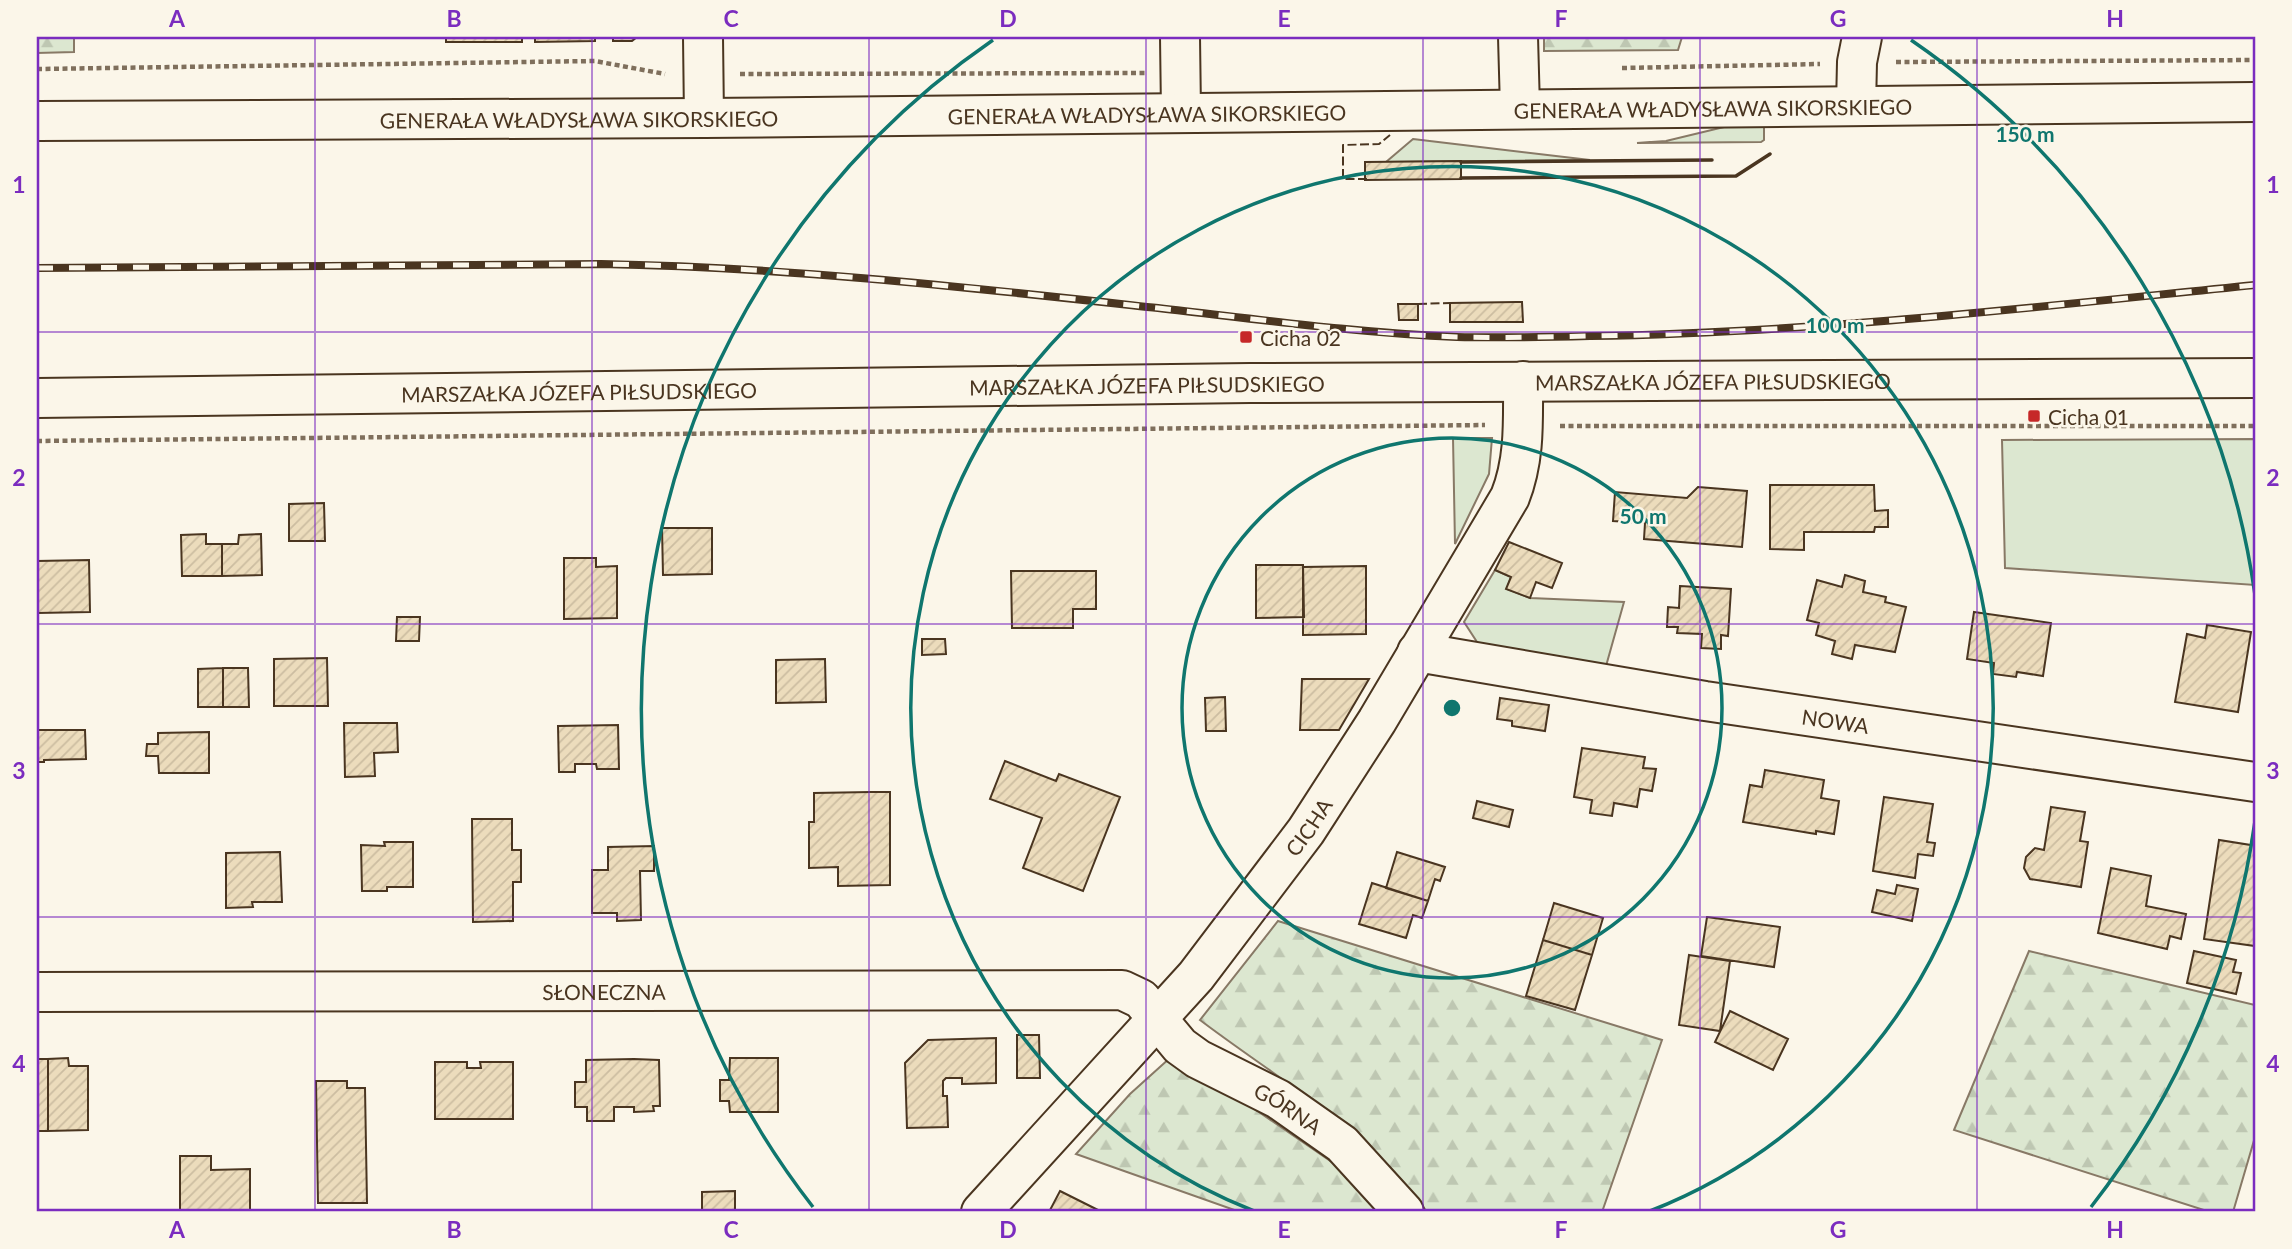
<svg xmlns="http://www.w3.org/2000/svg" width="2292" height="1249" viewBox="0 0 2292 1249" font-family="Lato,sans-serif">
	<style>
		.grass { fill: #dce7d0; stroke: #887966; stroke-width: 2 }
		.forest { fill: url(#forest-firs); stroke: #887966; stroke-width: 2 }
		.building { fill: url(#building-hatch); stroke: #4a3520; stroke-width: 2 }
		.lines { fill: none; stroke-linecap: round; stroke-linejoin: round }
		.minor-casing { stroke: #4a3520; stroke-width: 42 }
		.major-casing { stroke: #4a3520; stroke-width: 42 }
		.path { stroke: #7f6f5c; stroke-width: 4.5; stroke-dasharray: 5 3.5; stroke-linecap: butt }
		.minor { stroke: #fbf6e9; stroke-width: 38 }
		.major { stroke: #fbf6e9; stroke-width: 38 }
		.rail-casing { stroke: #4a3520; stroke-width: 8 }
		.rail { stroke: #fbf6e9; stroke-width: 5; stroke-dasharray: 16; stroke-linecap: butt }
		.fence { stroke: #4a3520; stroke-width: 2; stroke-dasharray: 9 3.5; stroke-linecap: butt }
		.wall { stroke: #4a3520; stroke-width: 3.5 }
		.grid { fill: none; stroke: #7b2cbf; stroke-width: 2; stroke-opacity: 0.55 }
		.ring { fill: none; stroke: #0f766e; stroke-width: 3.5 }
		.poi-dot { fill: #c62828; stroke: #fbf6e9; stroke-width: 2.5 }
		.labels { text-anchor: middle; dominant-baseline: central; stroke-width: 5; stroke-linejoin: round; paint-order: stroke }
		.street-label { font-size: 21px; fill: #4a3520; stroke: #fbf6e9 }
		.poi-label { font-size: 21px; fill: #4a3520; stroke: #fbf6e9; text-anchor: start }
		.centre { fill: #0f766e; stroke: #fbf6e9; stroke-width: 3.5 }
		.ring-label { font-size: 21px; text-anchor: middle; font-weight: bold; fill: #0f766e; stroke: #fbf6e9; stroke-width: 5; stroke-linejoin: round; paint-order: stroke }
		.neatline { fill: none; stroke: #7b2cbf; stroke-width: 2.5 }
		.grid-label { font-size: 23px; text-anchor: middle; font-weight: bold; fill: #7b2cbf }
	</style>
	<defs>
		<pattern id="forest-firs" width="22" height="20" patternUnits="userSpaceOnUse" patternTransform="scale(1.75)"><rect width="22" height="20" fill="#dce7d0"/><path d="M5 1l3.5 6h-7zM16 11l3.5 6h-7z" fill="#bec7b2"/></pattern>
		<pattern id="building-hatch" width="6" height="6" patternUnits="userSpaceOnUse" patternTransform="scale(1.75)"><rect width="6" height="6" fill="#ecdcbc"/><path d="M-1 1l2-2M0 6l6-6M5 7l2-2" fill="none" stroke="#ccbda1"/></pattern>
	</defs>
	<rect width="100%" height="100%" fill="#fbf6e9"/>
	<path class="grass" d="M1724,127h40v13l-3,2 -124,1 29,-2z
		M1413,139l177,21 -204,2z
		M1453,438h39l-3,36 -34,70z
		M2255,439v146l-250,-17 -3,-128z
		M1495,570l16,7 -4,12 23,9 94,4 -18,64 -127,-21 -15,-23z"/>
	<path class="forest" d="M37,37h37v15l-37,1z
		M1544,37h138l-4,13 -134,1z
		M1278,921l384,119 -60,172h-175c-58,-82 -148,-132 -227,-192z
		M2029,951l226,54v132l-22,75h-23l-256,-82z
		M1171,1057l69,42 118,81 27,32h-145l-164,-58 54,-60z"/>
	<path class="building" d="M446,37h76v5h-76z
		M535,37h60v4l-60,1z
		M613,37h24l-5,4h-19z
		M1461,161v18l-96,1v-18z
		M1516,302h6l1,20h-73v-19z
		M1398,304h20v16h-19z
		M1770,485h104l1,26 13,-1v17h-13l-1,5h-70v18l-34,-1z
		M1698,487l49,4 -5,56 -98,-8 1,-16 -32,-2 2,-29 72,6z
		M324,503l1,38h-36v-37z
		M662,528h50v46l-49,1z
		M206,534v10h16v32h-40l-1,-41z
		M261,534l1,41 -40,1v-32h16l1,-9z
		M1509,542l53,21 -10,25 -16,-6 -6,16 -24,-9 5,-12 -16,-7z
		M564,558h32v9l21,-1v52l-53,1z
		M89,560l1,52 -52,1 -1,-52z
		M1256,565h47l1,52 -48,1z
		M1366,566v68l-63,1v-68z
		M1011,571h85v38h-23v19h-61z
		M1845,575l20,6 -2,11 23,5 -1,5 21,5 -11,45 -40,-7 -3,14 -20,-5 3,-13 -19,-6 3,-12 -12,-3 10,-40 25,7z
		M1680,586l51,3 -3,47 -7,-1v14l-20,-1 1,-14 -25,-1 1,-6h-11l1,-20 11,1z
		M1974,612l77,11 -8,53 -26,-4 -1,5 -23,-3 1,-11 -27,-4z
		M397,617h23l-1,24h-23z
		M2207,625l44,7 -13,80 -63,-10 12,-68 18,4z
		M922,639h23l1,15 -24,1z
		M327,658l1,48h-54v-47z
		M825,659l1,43 -50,1v-43z
		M223,668v39h-25v-38z
		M223,668h25l1,39h-26z
		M1302,679h67l-30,51h-39z
		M1225,697l1,34h-20l-1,-33z
		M1500,698l49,7 -4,26 -33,-5v-5l-15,-2z
		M344,723h53l1,29 -24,1 1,23 -30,1z
		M618,725l1,44h-22l-1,-5h-21v8h-16l-1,-46z
		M37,730h48l1,29 -42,1v2h-7z
		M209,732v41h-50l-1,-17h-12l1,-12h11v-11z
		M1582,748l63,9 -2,11 13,1 -4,22 -12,-2 -3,18 -23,-4 -2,13 -22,-3 2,-13 -18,-3z
		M1005,761l51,20 3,-7 61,23 -37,94 -60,-23 19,-50 -52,-19z
		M1765,770l59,10 -3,18 18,3 -5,33 -18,-3v3l-73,-12 7,-37 12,2z
		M871,792h19v93l-52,1v-19l-29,1v-46h5v-29z
		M1884,797l49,7 -6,38 8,1 -2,13 -15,-2 -3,24 -42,-7z
		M1477,801l36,9 -4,17 -36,-9z
		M2051,807l34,5 -5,29 8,1 -7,45 -51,-8 -6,-11 2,-11 9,-9 9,2z
		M472,819h40v31h9v32h-8v39l-40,1z
		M2252,838h3v108l-51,-7 15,-99 32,5z
		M384,842h29v45h-26v4h-25l-1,-46 24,1z
		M654,846v25h-14l1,49 -24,1v-8h-25v-43h16v-23z
		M280,852l2,50h-30l1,5 -27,1v-55z
		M1397,852l48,15 -5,14 -5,-2 -7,22 -42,-13z
		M2111,868l40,8 -5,30 40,8 -5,25 -11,-3 -3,13 -69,-16z
		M1372,883l56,18 -6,17 -9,-3 -7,23 -47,-14z
		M1897,885l21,4 -6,32 -40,-9 5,-22 18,4z
		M1554,903l49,15 -11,37 -49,-15z
		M1707,917l73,10 -6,40 -73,-11z
		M1543,940l49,15 -17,55 -49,-14z
		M2194,951l42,9 -3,12 8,1 -5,21 -49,-11z
		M1689,955l41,6 -10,70 -41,-6z
		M1730,1011l58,28 -15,31 -58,-28z
		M1017,1035h22l1,43h-23z
		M996,1038v45l-34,1v-6h-16l-3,3v15h4l1,31 -41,1 -2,-65 23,-23z
		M68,1058l1,8h19v64l-40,1v-72z
		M730,1058h48v54h-48l-1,-11h-9v-21h9z
		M37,1059h11v72h-11z
		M634,1059l25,1 1,46h-7l1,5 -20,1v-5h-20v14h-27v-14h-12v-25h11v-22z
		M435,1062h32v6h14l-1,-6h33v57h-78z
		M316,1081h31v7h18l2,115h-49z
		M180,1156h31v14l39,-1v43h-70z
		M735,1191v21h-33v-20z
		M1060,1191l42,21h-53z"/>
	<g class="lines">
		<g class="minor-casing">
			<g id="minor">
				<path d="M703,37l1,81"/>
				<path d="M1180,37l1,75"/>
				<path d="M1518,37l2,71"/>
				<path d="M1856,106l1,-44 5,-25"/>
				<path id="s1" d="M1417,652l288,49 550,81"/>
				<path id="s2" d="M37,992l1085,-2 19,9 39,47 18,13 80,40 64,45 62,68"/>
				<path id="s3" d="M981,1212l215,-236 110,-145 71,-110 133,-224c15,-38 13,-75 13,-116"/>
			</g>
		</g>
		<g class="major-casing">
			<g id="major">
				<path id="s4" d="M37,121l667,-3 1551,-16"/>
				<path id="s5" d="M37,398l1213,-15 1005,-5"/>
			</g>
		</g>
		<path class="path" d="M1896,62l359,-2
			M1622,68l198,-4
			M37,69l558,-8 70,13
			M740,74l405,-1
			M1560,426h695
			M37,441l1448,-16"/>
		<use href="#minor" class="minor"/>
		<use href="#major" class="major"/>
		<g class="rail-casing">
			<path id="rail" d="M37,268l564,-4c186,3 372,24 557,44 99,11 199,25 299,29 44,1 89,0 133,-1 223,-3 444,-29 665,-51"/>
		</g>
		<use href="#rail" class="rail"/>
		<path class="fence" d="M1367,179h-24v-34l36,-1 11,-9
			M1418,304l32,-1"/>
		<path class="wall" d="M1461,162l251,-2
			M1461,178l275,-2 34,-22"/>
	</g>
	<path class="grid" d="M315,37v1175M592,37v1175M869,37v1175M1146,37v1175M1423,37v1175M1700,37v1175M1977,37v1175M37,332h2218M37,624h2218M37,917h2218"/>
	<g class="ring">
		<circle cx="1452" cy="708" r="270"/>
		<path d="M1254 1211A541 541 0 1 1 1650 1211"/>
		<path d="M2255 821A811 811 0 0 1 2091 1207M813 1207A811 811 0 0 1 993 40M1911 40A811 811 0 0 1 2255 595"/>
	</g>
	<g class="poi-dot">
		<rect x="1239" y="330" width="14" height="14" rx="3.5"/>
		<rect x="2027" y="409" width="14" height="14" rx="3.5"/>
	</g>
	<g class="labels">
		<g class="street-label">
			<text stroke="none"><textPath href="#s4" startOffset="1676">GENERAŁA WŁADYSŁAWA SIKORSKIEGO</textPath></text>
			<text stroke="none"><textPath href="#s4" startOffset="1110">GENERAŁA WŁADYSŁAWA SIKORSKIEGO</textPath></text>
			<text stroke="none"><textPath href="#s4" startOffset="542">GENERAŁA WŁADYSŁAWA SIKORSKIEGO</textPath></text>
			<text stroke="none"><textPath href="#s5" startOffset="1676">MARSZAŁKA JÓZEFA PIŁSUDSKIEGO</textPath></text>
			<text stroke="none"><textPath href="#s5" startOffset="1110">MARSZAŁKA JÓZEFA PIŁSUDSKIEGO</textPath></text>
			<text stroke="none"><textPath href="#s5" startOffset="542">MARSZAŁKA JÓZEFA PIŁSUDSKIEGO</textPath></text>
			<text stroke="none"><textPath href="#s1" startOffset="424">NOWA</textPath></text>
			<text stroke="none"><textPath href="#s3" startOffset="506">CICHA</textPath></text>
			<text stroke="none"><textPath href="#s2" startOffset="567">SŁONECZNA</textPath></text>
			<text stroke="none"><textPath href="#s2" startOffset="1292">GÓRNA</textPath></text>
		</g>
		<g class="poi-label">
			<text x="1260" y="337">Cicha 02</text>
			<text x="2048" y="416">Cicha 01</text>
		</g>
	</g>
	<circle cx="1452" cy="708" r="10" class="centre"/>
	<g class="ring-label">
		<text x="2025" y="142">150 m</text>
		<text x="1835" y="333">100 m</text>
		<text x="1643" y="524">50 m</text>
	</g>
	<rect width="2292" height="1249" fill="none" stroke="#fbf6e9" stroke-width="77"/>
	<rect x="38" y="38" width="2216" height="1172" class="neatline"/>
	<g class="grid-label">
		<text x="177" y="27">A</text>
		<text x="454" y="27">B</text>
		<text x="731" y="27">C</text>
		<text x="1008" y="27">D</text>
		<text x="1284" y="27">E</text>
		<text x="1561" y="27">F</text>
		<text x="1838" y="27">G</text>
		<text x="2115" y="27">H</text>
		<text x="19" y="193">1</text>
		<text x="2273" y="193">1</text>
		<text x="19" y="486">2</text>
		<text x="2273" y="486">2</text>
		<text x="19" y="779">3</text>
		<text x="2273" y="779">3</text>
		<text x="19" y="1072">4</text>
		<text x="2273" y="1072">4</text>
		<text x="177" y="1238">A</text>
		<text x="454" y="1238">B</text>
		<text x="731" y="1238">C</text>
		<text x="1008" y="1238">D</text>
		<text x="1284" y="1238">E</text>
		<text x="1561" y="1238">F</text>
		<text x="1838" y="1238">G</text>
		<text x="2115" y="1238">H</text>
	</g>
</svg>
